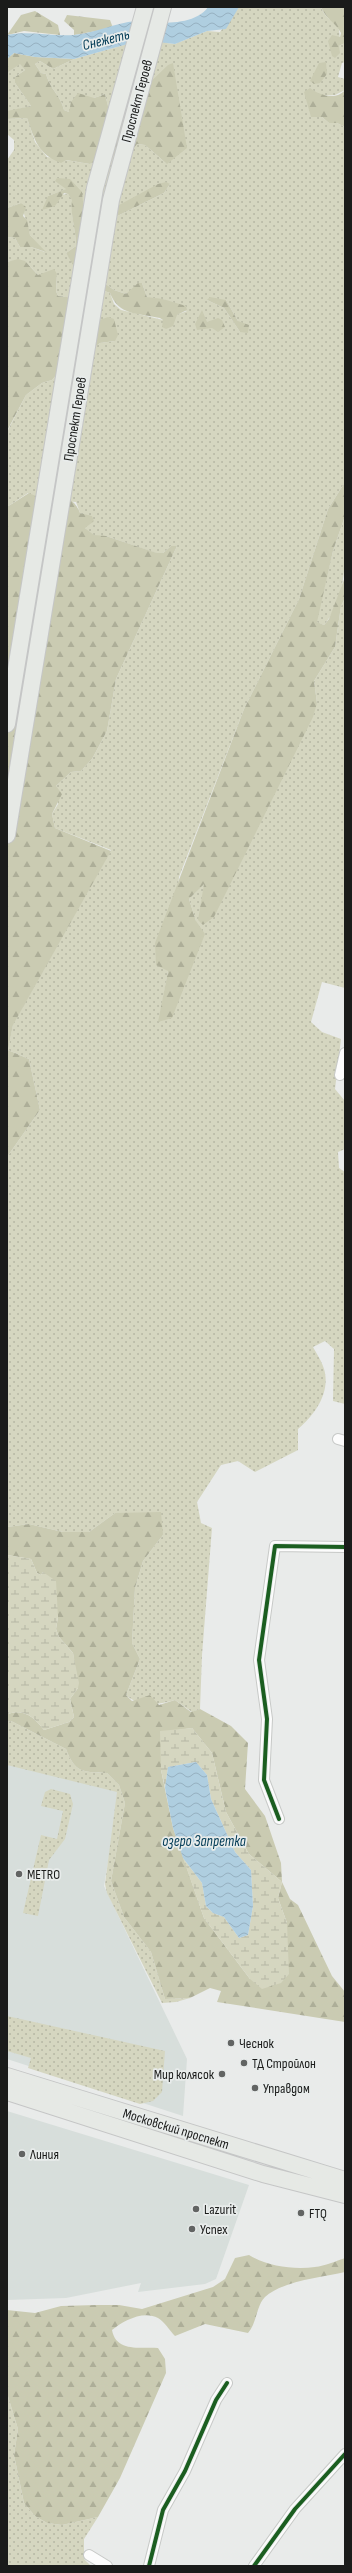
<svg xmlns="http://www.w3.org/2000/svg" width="352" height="2573" viewBox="0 0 352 2573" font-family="'Sofia Sans Condensed',sans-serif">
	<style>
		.built { fill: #d7dedb }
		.green { fill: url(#green-dots); fill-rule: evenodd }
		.forest { fill: url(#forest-firs); fill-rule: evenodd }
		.wetland { fill: url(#wetland-marsh) }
		.water { fill: url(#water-waves) }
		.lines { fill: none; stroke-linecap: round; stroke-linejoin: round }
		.minor-casing { stroke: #c7c9c7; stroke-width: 12 }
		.primary-casing { stroke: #c5c6c6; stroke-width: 18 }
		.minor { stroke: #fcfcfc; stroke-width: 10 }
		.primary { stroke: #e6e9e5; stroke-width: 16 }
		.cycleway-casing { stroke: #e8eceb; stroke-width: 6 }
		.cycleway { stroke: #1b5e20; stroke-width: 4 }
		.poi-dot { fill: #626463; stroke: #e8eceb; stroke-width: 1.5 }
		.labels { text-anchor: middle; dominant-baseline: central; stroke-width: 3.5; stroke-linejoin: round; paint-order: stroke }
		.street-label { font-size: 14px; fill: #1a1b1a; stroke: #e8eceb }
		.poi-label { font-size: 14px; fill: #1a1b1a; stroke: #e8eceb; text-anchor: start }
		.water-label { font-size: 15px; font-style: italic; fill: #003a55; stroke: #e8eceb }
	</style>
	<defs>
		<pattern id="green-dots" width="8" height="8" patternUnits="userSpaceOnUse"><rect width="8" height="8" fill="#d5d6c0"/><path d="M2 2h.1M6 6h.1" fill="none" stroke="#b6b7a4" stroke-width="1.8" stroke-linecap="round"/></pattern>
		<pattern id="forest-firs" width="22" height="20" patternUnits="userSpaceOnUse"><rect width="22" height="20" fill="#cacbb2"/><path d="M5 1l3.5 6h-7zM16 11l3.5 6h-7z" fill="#adae98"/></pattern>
		<pattern id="wetland-marsh" width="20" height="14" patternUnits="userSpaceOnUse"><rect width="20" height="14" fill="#d5d6c0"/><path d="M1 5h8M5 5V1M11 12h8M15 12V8" fill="none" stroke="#b6b7a4"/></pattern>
		<pattern id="water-waves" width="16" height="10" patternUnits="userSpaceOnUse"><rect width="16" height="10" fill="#afcee0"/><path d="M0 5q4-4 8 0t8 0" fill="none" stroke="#96b0c0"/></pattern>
	</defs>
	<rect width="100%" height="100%" fill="#e9ebea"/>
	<path class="built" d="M7,1764l113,27 -16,95 83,173 -4,57 -176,-57z
		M7,2111l242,74 -33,94 -11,5 -67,8 3,-9 -75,15 -59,2z"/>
	<path class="green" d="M239,7h82c8,21 22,8 18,39l6,-3v19l-3,1 -4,14 7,2v11l-10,5 -16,1 -2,20 5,1 7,6h8l8,4v355l-17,27 -29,90 -55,110 -65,168 -11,94 -9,50 37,-100 -7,-22 15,-16 113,-180 -3,-22 21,-34 6,-41 4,-8v390l-23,-6 -11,40 11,10 19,7 -6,50 10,12v48l-7,3 1,16 6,4v232l-12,-3 1,-52 -9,-8 -12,6c4,7 9,15 11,22 7,23 -9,46 -26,60v21l-43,22 -17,-11 -17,4 -24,37 4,21 11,5 -10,127 -2,54 -8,3 -17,-12c-16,5 -36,7 -49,-5l14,-36 -8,-16 3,-55 8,-27 20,-26 -48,-22 -26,19h-26l-34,-8 -22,3v-370l33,-47 -11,-51 -21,-9 5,-26 98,-174 -56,-22 -3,-14 6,-10 -2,-18 15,-14 10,-1 11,-12 15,-28 9,-52 61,-133h-6l-8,7h-7l-50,-17h-12l-9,-8 1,-13 -6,-2 -4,-11 -37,-3 -11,-6 -21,14v-75l19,-37 16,-12 10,-3 21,-24 9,1 18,-14 15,-2 -24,-18 -9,-24 -24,-3 -2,-5 1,-17 -19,1c-13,-14 -12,-16 -31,-13v-25l8,1 5,9h11l14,5 -15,-17 -9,-32 -14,5v-48l7,-10v-10l-7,-6v-15l20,-1 8,24 12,15 43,7 47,-20 8,1 22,19 -41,-43 -16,-7 -5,-20 -11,4 -25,14 -5,-2c-4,-16 -13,-19 -18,-36l-5,-1 -6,-9 5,-3 13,8 21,-10 68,-19 33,4 32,-13 13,1zM170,184l-6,9 -77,38 -5,25 9,12 10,6 2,8 11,8 12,4 16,-11 5,14 4,2h12l24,12 -24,9 -42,-10 -7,-6 -4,-11 -8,-3 -6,3 -30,-40 10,-7c0,-17 -6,-30 -3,-46l-5,-6 -20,2 19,-7 23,29zM207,300h19l12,21 2,11 -16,-24z
		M20,63l5,7 -10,7v6l16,23 -24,6v-39z
		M345,516c0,36 4,79 -21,109l-8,-3 17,-71z
		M11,1721l55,28c9,24 17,23 41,24l12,12 6,18 -14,78 13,36 27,35 14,47 25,-1 -14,4 -14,1 -55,-110 -2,-9 12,-92 -110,-27v-43z
		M51,1789l19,5 3,10 -8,35 -16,21 -11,56 -15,-3 18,-78 16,4 6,-28 -22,-5 4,-14z
		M7,2016l158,35 -3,41 -9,9 -13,3 -112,-36 3,-10 -24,-7z
		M7,2393l11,36 -4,26 10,48 11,13 12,7 15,2 36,-8 -14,22v20l7,7h-84z"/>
	<path class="forest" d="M321,7h24v36l-6,3 1,7 -5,5 -3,-2 -4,-15 4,-6 8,2 1,-4c-5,-10 -16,-15 -20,-26z
		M35,11l23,14 2,10 -36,-4 -17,4 14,-20z
		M67,15l43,5 3,8 -39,7v-5l-10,-9z
		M14,53l21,4 39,2 -21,10 -13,-8 -5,3 6,9 5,1c5,17 14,20 18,36l5,2 2,-10 7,-9 16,5 11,-4 5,20 16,7 13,-28 29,-28 5,-2 14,85 -20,16 -22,-19 -8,-1 -8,10 -22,2 -17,8 -24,-4 -5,3c-23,-9 -26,-22 -34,-45l-20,1v-8l24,-5 -16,-23v-6l10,-7 -5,-6 -13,9v-14z
		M326,62l1,12 -7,9 -6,1 -4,-3 9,-18z
		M310,88c9,7 26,13 35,2v37l-8,-4h-8l-7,-6h-11l-7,-25z
		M57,178l13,1 12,13 2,20 6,6 16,-6 52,-28 8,-2 4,2 -6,9 -77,38 -5,25 9,12 10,6 2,8 11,8 12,4 12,-11h4l5,14 16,2 23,7 1,4 -10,5 -4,11 -7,3 -4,-2 1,-7 -3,-2c-22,-5 -41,-2 -50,-25l-8,-3 -6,3 7,10 -1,3 -13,-6 -14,-32 -9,-15 10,-7c0,-17 -6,-30 -4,-46l-4,-6 -4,-1 -9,13 -13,4 6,-14 18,-7 -11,-8z
		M21,203l5,4 -3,9 4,4 3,15 16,17 -15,-5h-11l-5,-9 -8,-1v-29z
		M18,259l7,2 13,14 16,-6 3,5 -1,17 2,5c26,3 27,1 33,27l17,-6 6,2 4,16 -3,6 -15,2 -18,14 -9,-1 -21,24 -10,3 -16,12 -19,36v-169z
		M210,297l16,3 12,21 11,4 -1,8 -8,-1 -16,-24 -17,-8z
		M202,310l5,12 11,-4 4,2 3,7 -7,5 -6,-4 -15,2 -2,-6z
		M345,482v34l-12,35 -16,71 7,3 5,-6 16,-42v21l-4,8 -6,41 -21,34 3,22 -4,14 -99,200 -11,8 -5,-5 6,-36 -15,15 7,22 9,13 -33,84 -14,4 10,-51 -12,-6 -1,-22 89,-234 55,-110 29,-90z
		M29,493c23,12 41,-6 51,20l12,3 2,5 -9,7 9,7 12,1 51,17h6l8,-7h6l-61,133 -9,52 -15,28 -11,12 -10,1 -15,14 6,8 -10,20 3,14 56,23 -98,174 -5,25 21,9 11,51 -33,47v-650z
		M161,1512l2,23 -20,26 -8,27 -3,55 8,16 -14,36 6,6 18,-6 9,10 16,-5 16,12 9,-3 31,17 17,17 -3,46 20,27 16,47 1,19 8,17 8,6 34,71 13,16v30l-128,-20 4,-11 -11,-3 -20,10 -25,1 -14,-47 -27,-35 -13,-36 14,-78 -6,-18 -12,-12c-24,-1 -32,0 -41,-24l-55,-28 -4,1v-11l1,3c16,-6 27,4 36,16l25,-8 5,-5 -4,-18 8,-11 -5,-35 -14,-16 -3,-8 2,-12 -15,-45 -2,3 -4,-2 -6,-14 -24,-4v-28l22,-3 34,8h26l26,-19zM192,1728l20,25 14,59 23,42 33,28 -4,16 9,25 -1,25 -36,31 -46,-61 -31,-90 -12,-58 1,-23 16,-17z
		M249,2255c18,11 44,15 66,12 10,-1 21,-6 30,-9v14c-22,5 -63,9 -80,25 -9,9 -8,26 -17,36l-43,-9 -30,12c-5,-5 -11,-15 -17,-18 -15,-8 -35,3 -46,12 4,22 27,17 46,18l7,11 1,14 -46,105 -22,39 -36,8 -15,-2 -12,-7 -11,-13 -10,-48 4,-26 -11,-36v-83l28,3 26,-7 35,-1h23l23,4 71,-22 12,-8 10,-21z"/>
	<path class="wetland" d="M7,1555l24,4 6,14 4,2 2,-3 13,9 2,36 -2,12 3,8 14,16 6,30 -1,5 -8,11 4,18 -5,5 -25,8c-9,-12 -20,-22 -36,-16l-1,-3z
		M192,1728l20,25 14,59 23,42 33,28 -4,16 9,25 2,51 -8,9 -19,6 -12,-10 -46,-61 -21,-60 19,25 4,23 7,7 11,4 15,21 9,-3 5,-29 -2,-36 -16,-18 -24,-53 -4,-24 -11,-13 -28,5 -3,21 -4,-18 -1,-39z"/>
	<path class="water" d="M208,7h31l-13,22 -19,2 -32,13 -33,-4 -68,19 -39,-2 -21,-4 -7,6v-24c22,-5 44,2 67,0 21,-2 41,-12 62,-14 7,-1 14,2 21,2 16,0 41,-1 51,-16z
		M196,1762l11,13 4,24 24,53 16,18 2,36 -5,29 -9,3 -15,-21 -11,-4 -7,-7 -4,-23 -19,-25 -10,-30 -8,-40 3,-21z"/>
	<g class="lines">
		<g class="minor-casing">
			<path id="minor" d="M340,1075l5,-22
				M338,1439l7,2
				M279,1819l-15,-39 3,-61 -8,-59 16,-114 70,1
				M89,2555l18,11
				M149,2566l14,-56 22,-39 31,-71 11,-17
				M254,2566l41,-57 50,-55"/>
		</g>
		<g class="primary-casing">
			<path id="primary" d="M7,724l88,-536 50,-181
				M7,835l104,-635 52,-193
				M7,2076l338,104
				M7,2092l256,82 82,21"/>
		</g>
		<use href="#minor" class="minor"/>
		<use href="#primary" class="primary"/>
		<g class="cycleway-casing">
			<path id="cycleway" d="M279,1819l-15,-39 3,-61 -8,-59 16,-114 70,1
				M149,2566l14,-56 22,-39 31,-71 11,-17
				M254,2566l41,-57 50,-55"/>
		</g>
		<use href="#cycleway" class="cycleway"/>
	</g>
	<g class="poi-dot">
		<circle cx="19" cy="1874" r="4"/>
		<circle cx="231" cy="2043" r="4"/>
		<circle cx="244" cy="2063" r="4"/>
		<circle cx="222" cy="2074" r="4"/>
		<circle cx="255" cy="2088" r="4"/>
		<circle cx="22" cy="2154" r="4"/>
		<circle cx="196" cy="2209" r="4"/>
		<circle cx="301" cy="2213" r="4"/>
		<circle cx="192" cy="2229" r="4"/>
	</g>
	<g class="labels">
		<g class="street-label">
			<text transform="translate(137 101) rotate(-75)">Проспект Героев</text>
			<text transform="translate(75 419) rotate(-81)">Проспект Героев</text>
			<text transform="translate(176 2129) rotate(17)">Московский проспект</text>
		</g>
		<g class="poi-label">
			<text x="27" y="1874">METRO</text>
			<text x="239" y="2043">Чеснок</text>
			<text x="252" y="2063">ТД Стройлон</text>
			<text x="214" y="2074" text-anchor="end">Мир колясок</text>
			<text x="263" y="2088">Управдом</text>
			<text x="30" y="2154">Линия</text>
			<text x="204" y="2209">Lazurit</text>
			<text x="309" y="2213">FTQ</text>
			<text x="200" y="2229">Успех</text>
		</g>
		<g class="water-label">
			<text transform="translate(106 40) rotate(-14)">Снежеть</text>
			<text x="204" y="1841">озеро Запретка</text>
		</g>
	</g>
	<rect width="352" height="2573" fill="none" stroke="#1a1b1a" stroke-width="16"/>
</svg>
